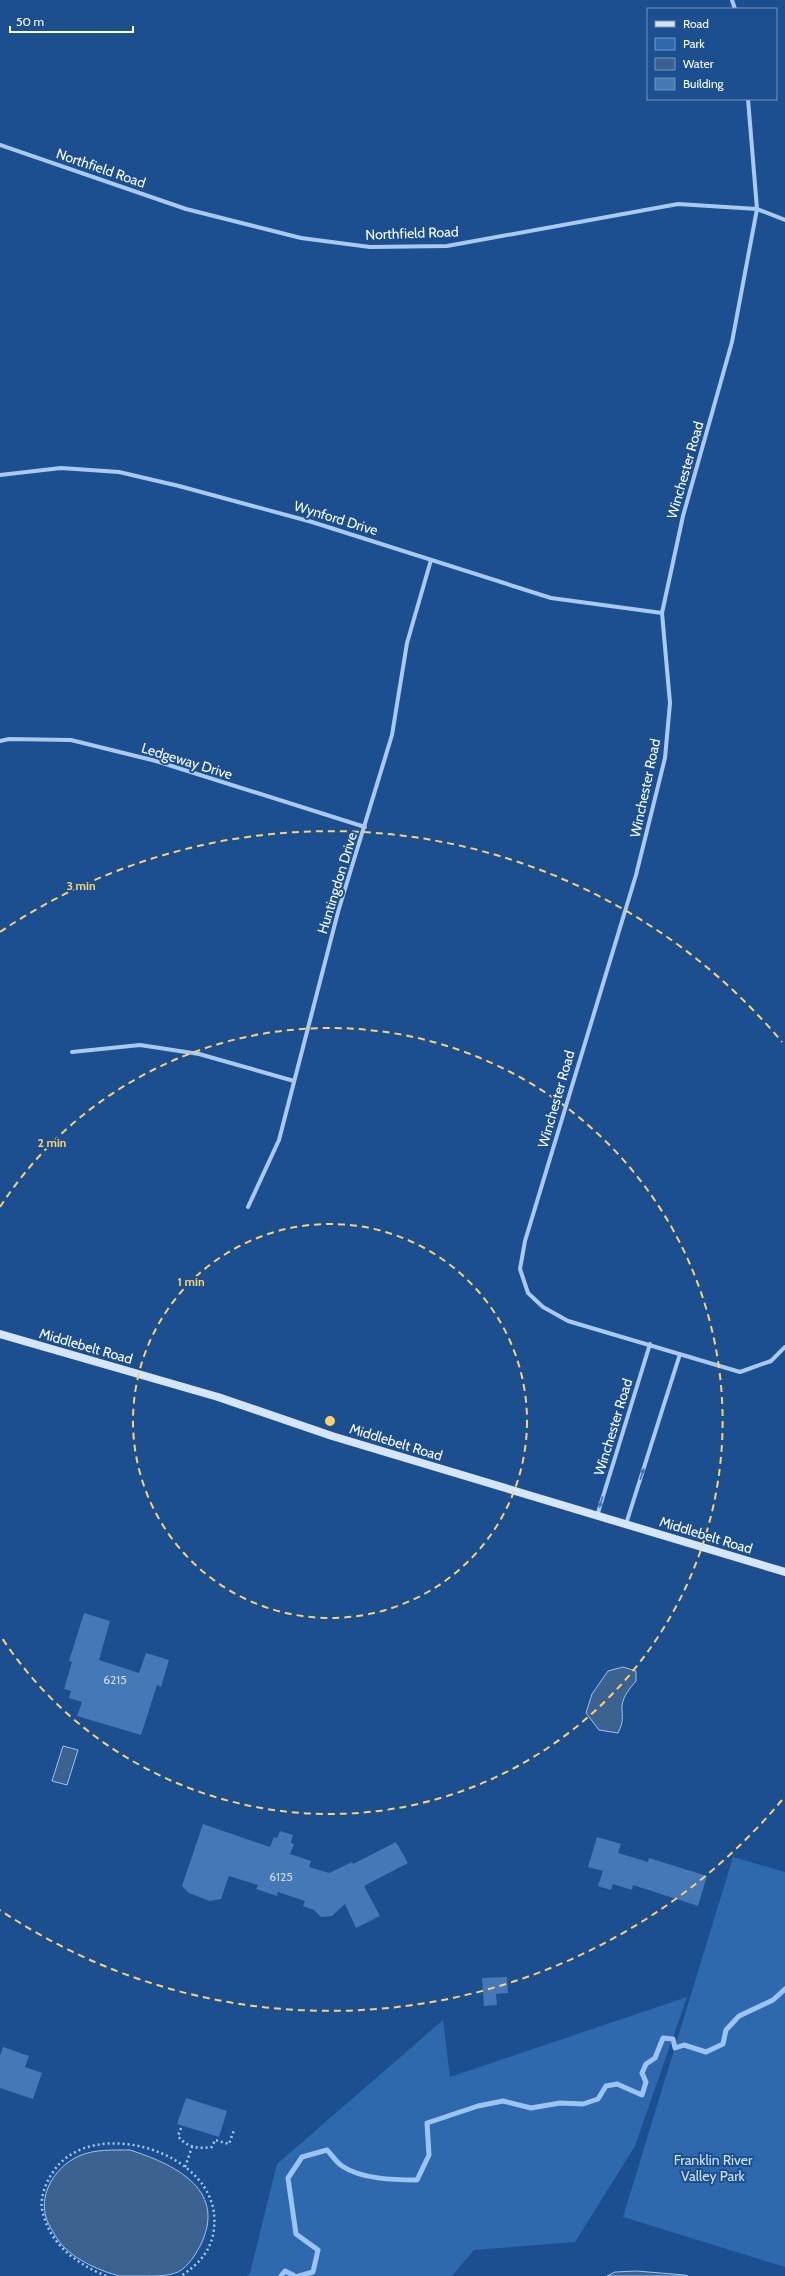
<svg xmlns="http://www.w3.org/2000/svg" width="785" height="2276" viewBox="0 0 785 2276" font-family="Cabin,sans-serif">
	<style>
		.green { fill: #2e69ad }
		.water { fill: #3c6290; stroke: #9cc4f0 }
		.lines { fill: none; stroke-linecap: round; stroke-linejoin: round }
		.stream { stroke: #9cc4f0; stroke-width: 5 }
		.building { fill: #4478b7 }
		.path { stroke: #a9c9ee; stroke-width: 2.5; stroke-dasharray: 2 3; stroke-linecap: butt }
		.street { stroke: #a9c9ee; stroke-width: 4 }
		.secondary { stroke: #d6e6fa; stroke-width: 8 }
		.oneway { fill: #4674ac }
		.ring { fill: none; stroke: #ffd166; stroke-width: 2; stroke-dasharray: 7 5 }
		.labels { text-anchor: middle; dominant-baseline: central; stroke-width: 4; stroke-linejoin: round; paint-order: stroke }
		.number-label { font-size: 12px; fill: #d0dded }
		.street-label { font-size: 14px; fill: #fff; stroke: #1b4f8f }
		.park-label { font-size: 14px; fill: #cfe3fa; stroke: #1b4f8f }
		.centre { fill: #ffd166; stroke: #1b4f8f; stroke-width: 2 }
		.ring-label { font-size: 12px; text-anchor: middle; font-weight: bold; fill: #ffd166; stroke: #1b4f8f; stroke-width: 4; stroke-linejoin: round; paint-order: stroke }
	</style>
	<rect width="100%" height="100%" fill="#1b4f8f"/>
	<path class="green" d="M733,1857l52,15v395l-162,-50z
		M687,1997l-52,149 -60,96 -101,8 -22,26h-205l3,-3 27,-109 166,-144 7,57z"/>
	<path class="water" d="M623,1667l13,4v10c-6,7 -13,15 -14,25 0,12 2,15 -4,27l-19,-3 -13,-17 6,-19 16,-23z
		M63,1746l15,4 -11,35 -15,-4z
		M130,2150c43,14 96,38 72,92 -5,11 -14,25 -24,30 -9,4 -21,4 -30,4 -9,0 -19,0 -28,0 -18,-4 -45,-16 -58,-31 -4,-4 -7,-10 -10,-15 -19,-28 0,-62 27,-74 15,-7 36,-6 51,-6z
		M636,2271l49,4 3,1h-81l8,-4z"/>
	<g class="lines">
		<path class="stream" d="M281,2276l4,-5 10,5
			M299,2276l14,-4 5,-22 -22,-16 -8,-56 14,-21 25,-7c5,5 9,12 15,16 19,13 52,14 75,14l12,-25 -2,-32 51,-17 25,-5 28,7 29,-5 23,1 15,-5 8,-13 11,-2 25,11 4,-13 -4,-9 4,-9 9,-6 8,-20 10,1 2,9 9,-3 22,7 17,-8 3,-14 13,-14 34,-16 12,-11"/>
	</g>
	<path class="building" d="M84,1613l26,8 -11,39 40,13 7,-20 23,7 -8,27 -4,-2 -16,50 -64,-19 5,-14 -13,-4 2,-7 -7,-2 8,-27 -3,-1z
		M203,1824l67,23 4,-10 3,1 3,-7 13,4 -2,8 3,1 -4,10 21,7 -2,6 20,6 23,-11 1,2 43,-22 12,21 -44,23 16,30 -24,12 -11,-24 -13,12 -11,1 -7,-7 -11,-4 2,-5 -27,-9 -1,4 -21,-7 2,-4 -29,-9 -8,23 -11,2 -21,-8 -7,-7z
		M597,1837l24,7 -3,9 30,9 1,-4 58,18 -9,30 -65,-21 -1,5 -19,-6 -2,6 -13,-4 5,-15 -15,-4z
		M507,1977l1,16 -12,1 1,11 -13,1 -2,-28z
		M3,2047l26,9 -4,11 17,6 -9,26 -33,-11v-32z
		M186,2098l41,13 -8,26 -42,-13z"/>
	<g class="lines">
		<path class="path" d="M181,2128l-3,8c9,12 21,13 34,11l3,-7 14,4 5,-14
			M185,2167l7,-20
			M106,2276c-31,-13 -57,-32 -64,-67 -2,-12 4,-27 11,-37 38,-59 170,-20 161,56 -2,22 -15,36 -33,48"/>
		<path class="street" d="M732,0l3,9
			M748,99l9,110 -25,133 -49,174 -21,97 8,90 -5,55 -29,117 -111,366 -5,28 8,24 15,14 25,14 172,51 31,-11 14,-14
			M0,145l186,64 115,29 69,9 77,-1 231,-42 79,5 28,11
			M0,475l61,-7 58,4 60,14 133,36 239,76 111,15
			M0,741l9,-2 62,1 85,21 209,66
			M72,1052l68,-7 59,9 95,27
			M248,1207l31,-67 59,-228 54,-177 15,-92 24,-83
			M597,1516l53,-172
			M626,1524l54,-170"/>
		<path class="secondary" d="M0,1334l218,63 114,39 453,136"/>
	</g>
	<defs><path id="oneway-solid" d="M-6-.8H1V-3.2L6.5 0L1 3.2V.8H-6Z"/></defs>
	<g class="oneway">
		<use href="#oneway-solid" transform="translate(642 1474) rotate(-72)"/>
		<use href="#oneway-solid" transform="translate(601 1502) rotate(107)"/>
	</g>
	<g class="ring">
		<circle cx="330" cy="1421" r="197"/>
		<path d="M0 1207A393 393 0 1 1 0 1635"/>
		<path d="M782 1800A590 590 0 0 1 0 1910M0 932A590 590 0 0 1 782 1042"/>
	</g>
	<g class="labels">
		<g class="number-label">
			<text x="115" y="1679">6215</text>
			<text x="281" y="1876">6125</text>
		</g>
		<g class="street-label">
			<text transform="translate(101 168) rotate(19)">Northfield Road</text>
			<text transform="translate(412 233) rotate(-2)">Northfield Road</text>
			<text transform="translate(685 470) rotate(-74)">Winchester Road</text>
			<text transform="translate(336 518) rotate(17)">Wynford Drive</text>
			<text transform="translate(187 761) rotate(17)">Ledgeway Drive</text>
			<text transform="translate(645 788) rotate(-78)">Winchester Road</text>
			<text transform="translate(337 883) rotate(-73)">Huntingdon Drive</text>
			<text transform="translate(556 1099) rotate(-74)">Winchester Road</text>
			<text transform="translate(86 1346) rotate(16)">Middlebelt Road</text>
			<text transform="translate(613 1427) rotate(-73)">Winchester Road</text>
			<text transform="translate(396 1442) rotate(17)">Middlebelt Road</text>
			<text transform="translate(706 1535) rotate(17)">Middlebelt Road</text>
		</g>
		<g class="park-label">
			<text x="713" y="2160">Franklin River<tspan x="713" dy="16">Valley Park</tspan></text>
		</g>
	</g>
	<circle cx="330" cy="1421" r="6" class="centre"/>
	<g class="ring-label">
		<text x="81" y="890">3 min</text>
		<text x="52" y="1147">2 min</text>
		<text x="191" y="1286">1 min</text>
	</g>
	<rect x="647" y="8" width="130" height="92" fill="#1b4f8f" stroke="#7695bc"/>
	<rect x="655" y="21" width="20" height="6" fill="#d6e6fa" stroke="#7695bc"/>
	<text x="683" y="28" font-size="12" fill="#ffffff">Road</text>
	<rect x="655" y="38" width="20" height="12" fill="#2e69ad" stroke="#7695bc"/>
	<text x="683" y="48" font-size="12" fill="#ffffff">Park</text>
	<rect x="655" y="58" width="20" height="12" fill="#3c6290" stroke="#7695bc"/>
	<text x="683" y="68" font-size="12" fill="#ffffff">Water</text>
	<rect x="655" y="78" width="20" height="12" fill="#4478b7" stroke="#7695bc"/>
	<text x="683" y="88" font-size="12" fill="#ffffff">Building</text>
	<path d="M10 26v6h123v-6" fill="none" stroke="#ffffff" stroke-width="2"/>
	<text x="16" y="26" font-size="12" fill="#ffffff" stroke="#1b4f8f" stroke-width="3" paint-order="stroke">50 m</text>
</svg>
